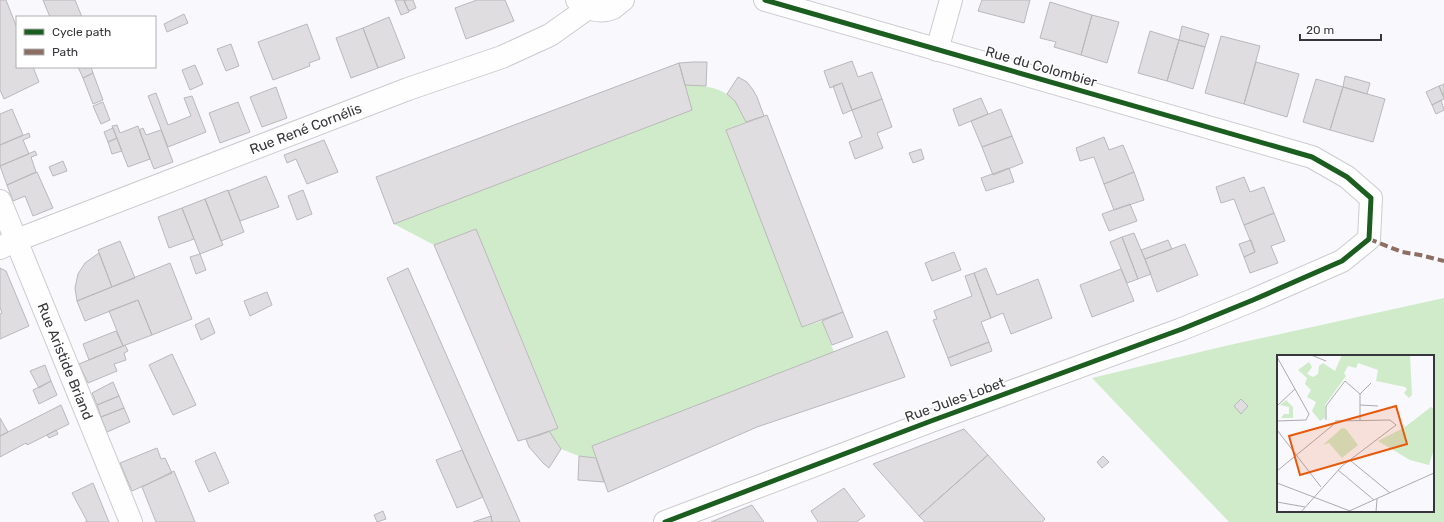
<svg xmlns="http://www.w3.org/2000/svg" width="1444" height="522" viewBox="0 0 1444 522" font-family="Rubik,sans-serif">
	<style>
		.green { fill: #d0ebca; fill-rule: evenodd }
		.building { fill: #dfdde0; stroke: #b9b8ba }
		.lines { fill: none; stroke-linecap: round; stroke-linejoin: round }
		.minor-casing { stroke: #ccccd0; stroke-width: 24 }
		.minor { stroke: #fefeff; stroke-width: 22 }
		.quiet { stroke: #8d6e63; stroke-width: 4; stroke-dasharray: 8 4; stroke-linecap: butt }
		.cycleway-casing { stroke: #fff; stroke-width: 8 }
		.cycleway { stroke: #1b5e20; stroke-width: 5 }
		.labels { text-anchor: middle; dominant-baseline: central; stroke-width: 3; stroke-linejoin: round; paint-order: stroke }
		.street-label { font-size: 14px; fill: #37373b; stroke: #fff }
		.inset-road { fill: none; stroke: #ababaf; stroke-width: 1 }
		.view { fill: #e8590c; fill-opacity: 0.15; stroke: #e8590c; stroke-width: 2 }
		.inset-edge { fill: none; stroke: #37373b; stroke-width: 2 }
	</style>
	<rect width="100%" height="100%" fill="#f8f8fd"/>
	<path class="green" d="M685,85c17,0 37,2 49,15 6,6 9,15 12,22l-20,8 76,197 20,-6 12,31 -242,94 4,12 -17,-2 -18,-7 -12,-18 9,-4 -82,-198 -42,16 -40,-21 297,-114z
		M1444,298v224h-215l-137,-144 133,-32zM1278,356h155v155h-155z"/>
	<path class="building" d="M0,0h6l11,28v39h16l6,15 -35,17 -4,-9z
		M43,0h32l7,17h-32z
		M395,0h9l5,12 -8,3z
		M407,0h6l3,8 -7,3 -5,-10z
		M477,0h28l9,21 -48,18 -11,-31z
		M982,0h48l-6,23 -46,-12z
		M1050,2l42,13 -11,40 -27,-8 2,-5 -16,-4z
		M184,14l4,9 -21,9 -3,-8z
		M1092,15l27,7 -12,41 -26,-8z
		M389,17l16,41 -27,10 -15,-40z
		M307,24l13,35 -11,4 1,3 -37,14 -15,-38z
		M1182,26l27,8 -4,13 -26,-7z
		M363,28l15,40 -27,10 -15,-40z
		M1150,31l29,9 -12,41 -29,-8z
		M1221,36l39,10 -16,58 -39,-11z
		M1179,40l26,7 -12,42 -26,-8z
		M231,44l8,22 -13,5 -9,-22z
		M852,61l6,16 14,-5 10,27 -30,11 -10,-27 -12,5 -6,-17z
		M693,62h14l-1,24 -21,-1 -6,-22z
		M1256,62l43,12 -12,43 -43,-13z
		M679,63l13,47 -298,114 -18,-47z
		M195,65l8,19 -13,6 -8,-20z
		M78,67h13l2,6 -10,5z
		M93,73l10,27 -10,4 -10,-26z
		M1345,76l25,7 -3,11 -24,-7z
		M738,77l9,5 6,8 4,7 7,19 -18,6 -11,-21 -8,-7z
		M1316,79l27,8 -13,43 -27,-8z
		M842,83l10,27 -9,4 -10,-28z
		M1444,84v13l-5,-11z
		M1439,86l5,13 -12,6 -6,-13z
		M276,87l11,31 -25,9 -12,-30z
		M1343,87l42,12 -12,43 -43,-12z
		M156,93l12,32 23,-9 -7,-18 8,-2 14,36 -38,15 -20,-51z
		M981,98l7,16 -29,12 -6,-17z
		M882,99l10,28 -15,6 6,15 -28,11 -6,-17 13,-5 -10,-27z
		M1441,100l3,10 -8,4 -4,-9z
		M103,102l7,18 -9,4 -8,-18z
		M238,102l12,30 -30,11 -11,-30z
		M12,109l11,26 -23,10v-31z
		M1001,109l11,27 -30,11 -11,-26z
		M767,115l76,197 -41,15 -76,-197z
		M117,125l3,8 18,-7 12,33 -22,8 -16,-41z
		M113,128l4,10 -9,4 -4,-10z
		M143,128l3,7 15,-5 12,32 -19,7 -15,-39z
		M29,133l1,4 -7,3 6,14 -29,12v-21z
		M1012,136l11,27 -30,12 -11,-28z
		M1104,137l5,13 14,-5 11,27 -30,12 -10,-27 -14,4 -4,-13z
		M117,138l5,13 -10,3 -4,-12z
		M324,140l14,32 -31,12 -11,-25 -9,4 -3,-8z
		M921,149l3,10 -11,4 -4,-10z
		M35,151l2,4 -6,2 5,15 -29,13 -7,-19z
		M63,161l4,10 -14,5 -4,-9z
		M1009,168l5,14 -28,9 -5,-13z
		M37,172l16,36 -20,8 -8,-20 -12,5 -6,-16z
		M1134,172l10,28 -30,10 -10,-26z
		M266,176l13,31 -39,14 -12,-30z
		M1244,177l6,15 14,-5 10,26 -30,12 -10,-26 -13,4 -5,-16z
		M228,190l16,42 -23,9 -16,-42z
		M303,190l9,24 -15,6 -9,-24z
		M205,199l18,46 -23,9 -18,-46z
		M1130,204l7,17 -28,10 -7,-17z
		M182,208l12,31 -25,9 -11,-31z
		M1274,213l11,28 -14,5 7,17 -28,10 -6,-16 11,-5 -11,-27z
		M476,229l82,199 -18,7 -22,6 -84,-196z
		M1134,233l17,41 -13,5 -16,-42z
		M1122,237l16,42 -11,4 -17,-41z
		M1168,240l4,9 -27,10 -4,-9z
		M1251,240l4,12 -11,5 -5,-13z
		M120,241l15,37 -23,9 -14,-37z
		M1185,244l13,31 -41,17 -12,-33z
		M954,252l7,18 -29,11 -7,-18z
		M99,253l13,34 -35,14 -2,-13 3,-14 7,-11z
		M200,254l6,16 -10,4 -6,-17z
		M170,263l22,56 -40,16 -14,-35 -53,21 -8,-20z
		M0,268l6,3 23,55 -29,13v-25l2,-1 -2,-6z
		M408,268l112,254h-28l-1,-6 -104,-238z
		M986,268l11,27 41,-16 14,39 -41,16 -8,-21 -12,5 -17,-45z
		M1121,269l13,32 -42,16 -12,-32z
		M974,273l17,45 -10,4 8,20 -41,16 -15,-38 4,-1 -3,-8 38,-15 -7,-20z
		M267,292l5,13 -22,11 -6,-15z
		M138,300l14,35 -29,11 -14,-35z
		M843,312l10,25 -21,8 -10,-24z
		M209,318l6,15 -14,7 -6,-15z
		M116,331l7,15 -34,14 -6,-16z
		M887,331l18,46 -148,50 -149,65 -16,-46z
		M989,342l3,9 -41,15 -3,-8z
		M125,345l3,6 -4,2 2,7 -12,4 3,7 -29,12 -9,-19z
		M172,354l24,51 -23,10 -24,-50z
		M45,365l6,16 -12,7 -9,-17z
		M51,381l6,14 -18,9 -6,-14z
		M113,382l6,14 -22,9 -5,-12z
		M119,396l5,12 -23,9 -4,-12z
		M1241,399l7,7 -7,8 -7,-8z
		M61,405l8,19 -42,21 -1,-2 -26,14v-21z
		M124,408l6,14 -23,10 -6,-15z
		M0,418l8,14 -8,4z
		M964,429l24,26 -69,61 -46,-52z
		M56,430l2,4 -9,4 -2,-3z
		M549,431l12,18 -12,19 -6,-5 -14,-16 -3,-8z
		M157,448l4,11 4,-1 7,15 -40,18 -12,-28z
		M462,450l21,47 -26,11 -21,-48z
		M215,452l14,31 -20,9 -14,-31z
		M988,455l57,64 -3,3h-117l-6,-6z
		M579,456l17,2 8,24 -26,-2z
		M1103,456l6,6 -7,6 -5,-6z
		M174,471l21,51h-39l-14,-35z
		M93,483l16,39h-24l2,-1 -15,-28z
		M844,488l21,28 -9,6h-38l-7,-11z
		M752,505l12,17h-53z
		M383,511l3,8 -9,3 -3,-7z
		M491,516l1,6h-19z"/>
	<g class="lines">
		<g class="minor-casing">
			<g id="minor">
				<path d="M577,0c9,10 24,13 36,8 3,-2 7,-6 10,-8"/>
				<path d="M937,50l14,-50"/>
				<path id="s1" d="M0,201l131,321"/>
				<path id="s2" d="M0,248l17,-8 391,-151 94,-32 48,-22 38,-27"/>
				<path d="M665,522l266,-101 251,-92 71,-29 89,-39 27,-22 2,-41 -24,-21 -35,-20 -547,-157"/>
			</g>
		</g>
		<use href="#minor" class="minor"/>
		<path class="quiet" d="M1369,239l33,13 18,3 24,6"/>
		<g class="cycleway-casing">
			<path id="cycleway" d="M665,522l266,-101 251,-92 71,-29 89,-39 27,-22 2,-41 -24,-21 -35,-20 -547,-157"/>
		</g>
		<use href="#cycleway" class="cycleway"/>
	</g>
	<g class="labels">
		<g class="street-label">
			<text transform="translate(1041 67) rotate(16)">Rue du Colombier</text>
			<text stroke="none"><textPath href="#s2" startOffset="328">Rue René Cornélis</textPath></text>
			<text stroke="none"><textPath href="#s1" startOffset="173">Rue Aristide Briand</textPath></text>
			<text transform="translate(955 400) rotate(-20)">Rue Jules Lobet</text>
		</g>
	</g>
	<g transform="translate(1277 355)">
		<rect width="157" height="157" fill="#f8f8fd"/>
		<path d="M65,0h68l2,40 -3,3 -5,-5 3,-4 -2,-2 -29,-6 2,-11 -20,-7 -2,5 -8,-2 -4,7 2,3 -21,29v13l-5,3 -8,-10 4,-9 -9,-5 4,-7 -6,-6 2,-6 -9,-8 11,-8 3,5 -5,7 6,3 5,-3 1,-8 4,-3 12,8zM9,45l7,7v11h-12l3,-4h5v-7l-9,-2zM154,52l3,2v40l-5,16 -19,-5 -32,-19 27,-14zM65,73l4,1 12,16 -16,13 -13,-15 -6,2z" fill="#d0ebca"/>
		<path class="inset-road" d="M34,0l15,6M0,2l32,57 -3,6 -29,1M83,39l11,-11M83,50l18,1M0,51l18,-17M49,65v-14l19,-25 15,13v26M0,75l44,57M74,106l39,32M61,115l36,30M0,116l56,-46M0,128l73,28M0,147l28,5M24,157l41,-46 54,-41 -6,-5 -55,1M70,157l87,-39M99,157l1,-13"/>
		<path class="view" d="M119,51l11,38 -107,31 -11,-39z"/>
		<rect width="157" height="157" class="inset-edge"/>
	</g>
	<rect x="16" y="16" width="140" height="52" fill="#ffffff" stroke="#afafb1"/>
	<rect x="24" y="29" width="20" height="6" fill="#1b5e20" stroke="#afafb1"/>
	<text x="52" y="36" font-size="12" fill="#37373b">Cycle path</text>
	<rect x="24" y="49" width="20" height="6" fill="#8d6e63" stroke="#afafb1"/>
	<text x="52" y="56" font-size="12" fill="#37373b">Path</text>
	<path d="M1300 34v6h81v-6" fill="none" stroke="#37373b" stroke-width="2"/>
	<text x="1306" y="34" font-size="12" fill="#37373b" stroke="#ffffff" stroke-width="3" paint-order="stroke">20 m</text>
</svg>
